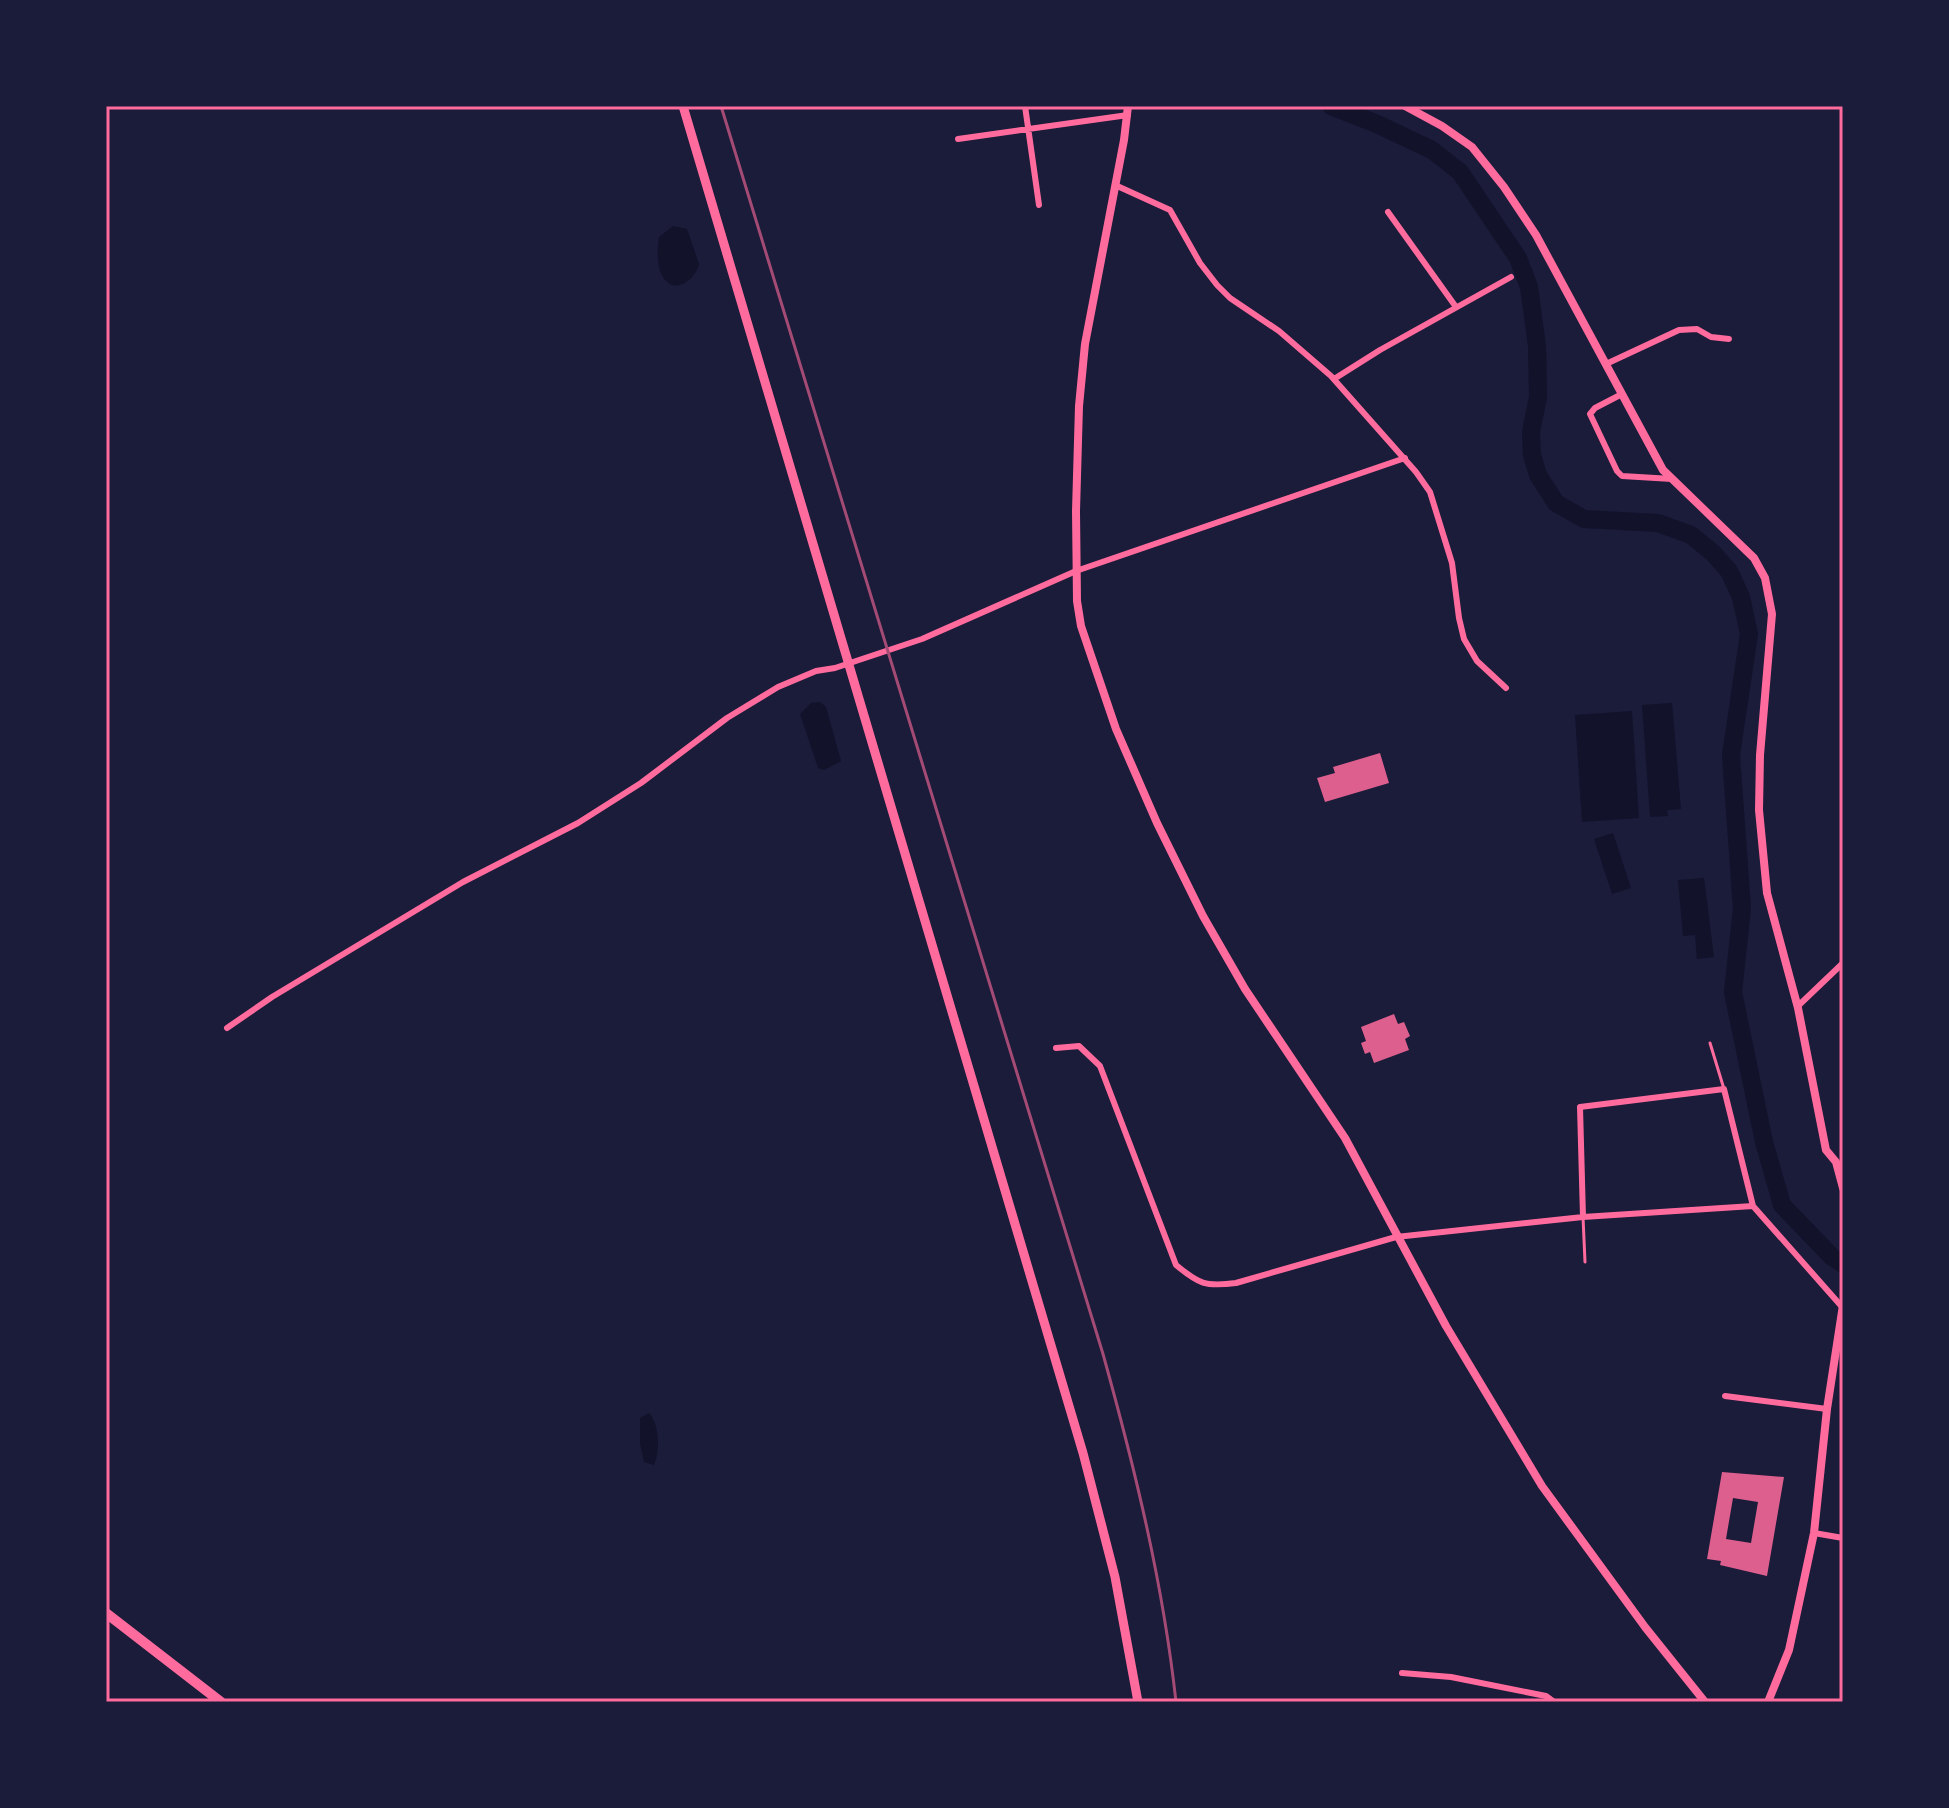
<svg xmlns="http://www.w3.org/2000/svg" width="1949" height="1808" viewBox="0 0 1949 1808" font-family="Commissioner,sans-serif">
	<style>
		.water { fill: #12122b }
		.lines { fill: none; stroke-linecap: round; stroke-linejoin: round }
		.river { stroke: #12122b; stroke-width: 18 }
		.building { fill: #dd5f8e; fill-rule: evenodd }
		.service { stroke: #ff6b9d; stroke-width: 3 }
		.minor { stroke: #ff6b9d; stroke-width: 6 }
		.tertiary { stroke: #ff6b9d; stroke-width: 8 }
		.secondary { stroke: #ff6b9d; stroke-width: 9 }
		.primary { stroke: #ff6b9d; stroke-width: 10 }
		.rail { stroke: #a44b75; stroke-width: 3 }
		.neatline { fill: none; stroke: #ff6b9d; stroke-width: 3 }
	</style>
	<rect width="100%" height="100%" fill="#1b1b3a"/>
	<path class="water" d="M673,226l14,3 12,35c-2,12 -20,30 -33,17 -10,-10 -9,-31 -7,-44z
		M820,702l6,5 15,54 -17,9 -6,-2 -18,-54 11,-11z
		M1672,703l9,106 -14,1 1,6 -18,1 -8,-112z
		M1632,711l7,107 -57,4 -7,-107z
		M1613,833l18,55 -19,6 -18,-55z
		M1704,878l10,79 -17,2 -2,-24 -12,1 -5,-56z
		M649,1413c11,12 11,38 5,52l-10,-3 -4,-18v-26z"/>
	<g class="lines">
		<path class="river" d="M1331,106l46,18 55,26 28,22 58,86 11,29 8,59 1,51 -7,35 1,23 6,20 18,28 28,16 74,4 33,12 22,18 16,18 12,26 8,37 -18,121 11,153 -9,84 31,150 18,63 50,52 11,7"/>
	</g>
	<path class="building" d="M1380,753l9,30 -64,19 -8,-24 18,-5 -2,-6z
		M1394,1014l4,10 6,-2 6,14 -5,3 4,11 -35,13 -4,-11 -5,2 -4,-11 5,-2 -5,-14z
		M1722,1472l62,5 -17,99 -47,-11 1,-4 -14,-2zM1733,1498l25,4 -7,41 -25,-4z"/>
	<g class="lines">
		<path class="service" d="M1710,1043l14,46
			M1583,1217l2,45"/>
		<path class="minor" d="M1025,106l14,99
			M958,139l170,-24
			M1115,185l55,25 30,53 17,22 13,13 49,33 52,45 85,96 14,20 22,71 7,55 5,21 13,22 29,27
			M1388,212l68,95
			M1606,364l73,-34 18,-1 14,8 18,2
			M1334,379l46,-29 131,-73
			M1622,394l-27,14 -5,6 27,57 5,5 50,3
			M1798,1006l45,-43
			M227,1028l45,-31 191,-115 115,-59 63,-40 86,-65 51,-31 38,-16 19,-3 87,-29 154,-68 329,-113
			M1056,1048l23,-2 21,20 76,199c23,19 29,22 60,18l160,-46 187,-20 170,-11
			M1583,1217l-3,-110 144,-18 29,117 90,102
			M1725,1396l102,13
			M1814,1533l29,5
			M1402,1673l49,4 95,19 8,6"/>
		<path class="tertiary" d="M1128,106l-4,34 -39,204 -6,62 -3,105 1,90 4,25 35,103 41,94 46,93 42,73 100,149 101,188 96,160 103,141 60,75
			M1405,106l37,20 30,21 32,40 32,48 127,235 91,88 11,20 7,36 -12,141 -1,55 8,83 31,115 28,142 10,12 7,26
			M1768,1702l21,-52 25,-117 13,-124 16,-104"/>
		<path class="secondary" d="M683,106l400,1347 32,124 23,125"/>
		<path class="primary" d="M106,1613l115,89"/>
		<path class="rail" d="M721,106l382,1248c32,115 60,229 73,348"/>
	</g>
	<rect width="1949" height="1808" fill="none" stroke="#1b1b3a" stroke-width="216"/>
	<rect x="108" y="108" width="1733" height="1592" class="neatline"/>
</svg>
